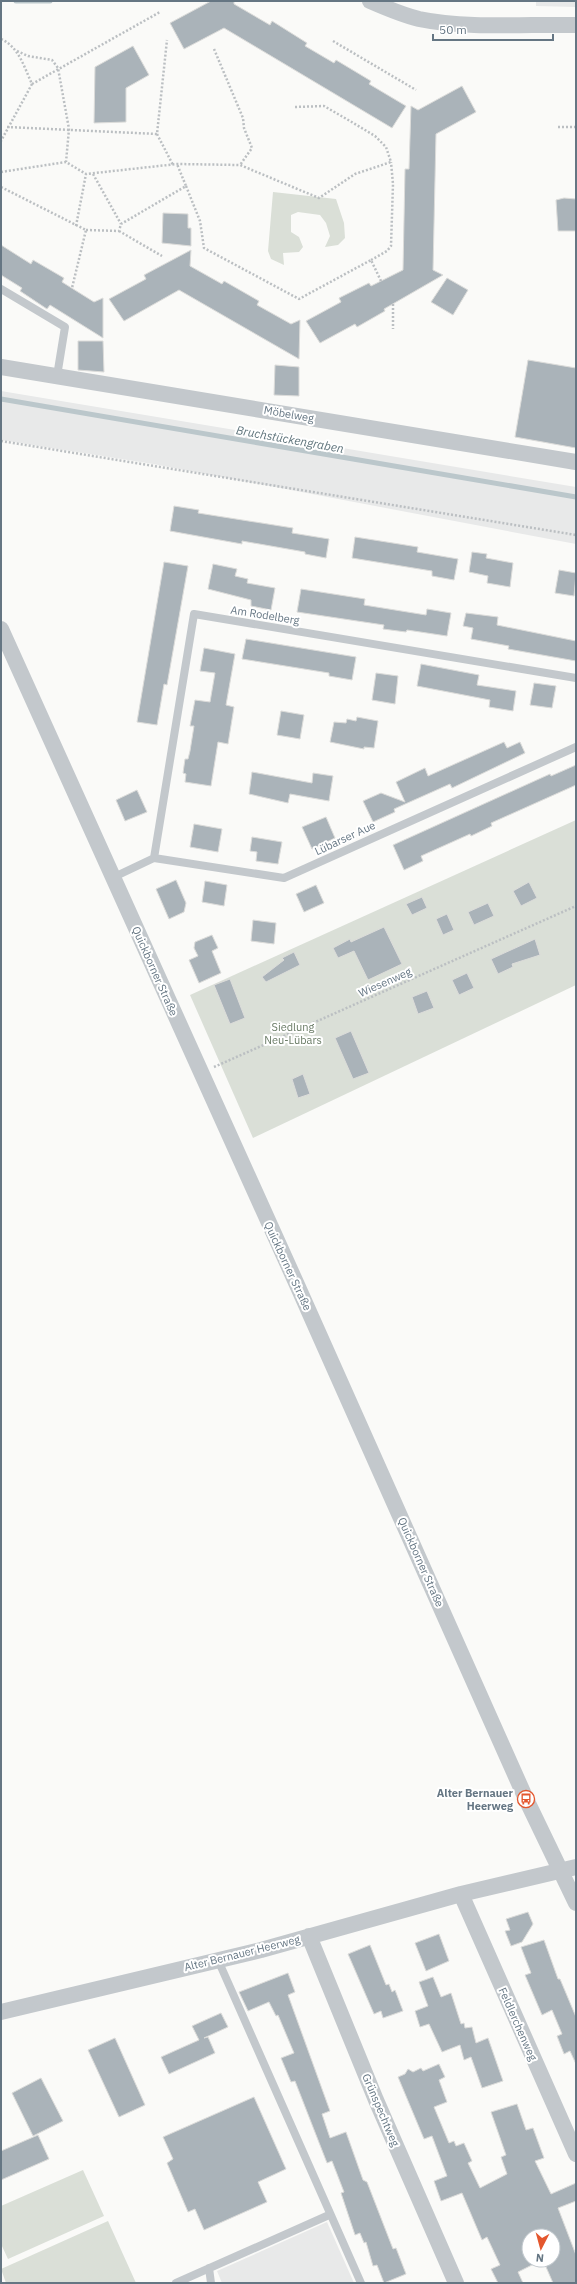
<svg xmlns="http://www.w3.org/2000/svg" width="577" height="2284" viewBox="0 0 577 2284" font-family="'IBM Plex Sans',sans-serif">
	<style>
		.built { fill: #e8e9e9 }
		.green { fill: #dadfd7 }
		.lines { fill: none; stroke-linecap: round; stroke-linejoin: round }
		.stream { stroke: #bbc7cb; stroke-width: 5 }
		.building { fill: #aab3b9; stroke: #dcdcda }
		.path { stroke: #bbbfc2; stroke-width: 2.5; stroke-dasharray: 2 2; stroke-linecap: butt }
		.lane { stroke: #c3c8cc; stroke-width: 8 }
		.street { stroke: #c3c8cc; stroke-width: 16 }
		.labels { text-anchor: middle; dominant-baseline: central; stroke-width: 4; stroke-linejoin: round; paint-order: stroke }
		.street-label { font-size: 11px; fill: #657683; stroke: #fff }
		.park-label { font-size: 11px; fill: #687a64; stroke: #fff }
		.poi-label { font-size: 11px; font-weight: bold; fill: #657683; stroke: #fff; text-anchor: end }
		.water-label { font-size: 12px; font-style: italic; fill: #60757c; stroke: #fff }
	</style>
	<rect width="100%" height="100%" fill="#fafaf8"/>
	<path class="built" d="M536,1h40v6l-40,-1z
		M1,391l575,96v57l-423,-80 -152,-24z
		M327,2222l27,61h-132l-5,-12z"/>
	<path class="green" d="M273,192l63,7 8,24 1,15 -7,7 -13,2 5,-11 -4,-13 -6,-8 -22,-3 -7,3v17l8,5 4,10 -4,5 -16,1 1,12 -13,-6 -3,-8z
		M576,820v165l-323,153 -63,-143z
		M83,2170l21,46 -96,43 -7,-15v-38z
		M108,2221l28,62h-130l-5,-14z"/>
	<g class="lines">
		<path class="stream" d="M16,1h34
			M1,399l575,98"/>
	</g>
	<path class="building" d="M211,1h23v3l36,21 2,-4 35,22 -2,3 29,17 2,-3 35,21 -2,3 37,22 -14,22 -168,-100 -40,21 -14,-26z
		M133,46l16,29 -23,13v34l-32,1 1,-56z
		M462,86l14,26 -40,22 -3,136 10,5 -59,34 1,2 -28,16 -2,-3 -35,19 -14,-22 35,-19 -2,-4 30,-15 2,3 32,-16 2,-101h4l2,-63 7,4z
		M564,198l12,1v32h-18l-2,-31z
		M163,213l25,1v14h3v18l-29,-3z
		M1,245l30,19 2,-4 31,18 -2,4 32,20 9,-4v40l-53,-33 -3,4 -27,-18 2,-3 -21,-13z
		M191,250l-1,16 32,18 2,-3 35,20 -2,4 34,19 9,-4 -1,39 -120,-69 -55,31 -15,-22 37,-20 -2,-4z
		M447,278l21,12 -15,25 -22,-13z
		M78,341h25l1,31 -26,-2z
		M528,360l48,8v80l-61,-11z
		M275,365l24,2v29l-25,-1z
		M174,506l25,4 -1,3 95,15 -1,5 37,6 -3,19 -21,-4v-2l-63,-11v3l-72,-13z
		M355,537l63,10 -1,5 41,7 -4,21 -22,-4v-5l-80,-13z
		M472,552l15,2 -1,4 27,5 -3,24 -23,-4 1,-7 -19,-4z
		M164,562l24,4 -21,119 -3,-1 -7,41 -20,-3z
		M213,564l24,5 -2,7 13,3 -1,4 28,5 -4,22 -20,-4v-6l-43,-11z
		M559,570l17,3 -2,23 -19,-3z
		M301,589l64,10 -1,6 62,10 1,-6 24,4 -4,23 -40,-6 -1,2 -23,-3 1,-4 -87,-13z
		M466,613l32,4 -1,8 79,16v20l-68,-12 1,-3 -38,-7 2,-11 -10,-2z
		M246,639l110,18 -4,23 -23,-4v-3l-87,-14z
		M204,648l31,6 -9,51 8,2 -6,37 -10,-2 -7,44 -26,-4 1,-8 -3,-1 2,-14h3l2,-8 4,-25h-4l5,-26 15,2 5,-29 -15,-2z
		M421,664l58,11 -2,10 39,6 -3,20 -24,-4 1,-7 -73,-14z
		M376,673l22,3 -3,28 -23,-4z
		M534,683l22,3 -4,22 -22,-3z
		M281,711l23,4 -4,24 -23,-4z
		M357,717l21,4 -4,27 -10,-1v2l-34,-7 4,-20 12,1 1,-4 9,2z
		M504,742l3,6 13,-6 5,11 -73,35 -2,-4 -56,25 1,3 -22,10 -10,-21 18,-8 24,9 -9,-20 29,-14 3,8z
		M576,765v20l-85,38 1,3 -21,10 -1,-2 -49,22 2,5 -19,9 -11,-25 157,-71 1,2z
		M252,772l60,11 1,-10 20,3 -4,25 -39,-7 -2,9 -39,-9z
		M137,790l10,22 -22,9 -9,-21z
		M326,817l9,21 -23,11 -10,-22z
		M194,824l28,5 -4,23 -28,-5z
		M252,837l30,5 -4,22 -22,-3 1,-9 -7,-1z
		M176,880l10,23 -2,9 -15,7 -13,-30z
		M205,881l22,4 -3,21 -22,-4z
		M529,882l8,16 -16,8 -8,-15z
		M316,885l8,18 -20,9 -8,-18z
		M422,897l5,11 -15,7 -6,-11z
		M488,903l6,13 -20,9 -6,-13z
		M447,914l7,16 -11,5 -7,-16z
		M253,920l23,3 -2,21 -23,-3z
		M384,927l18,37 -34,16 -14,-29 -16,7 -5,-10 17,-9 1,3z
		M212,935l6,13 -6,3 9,22 -22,10 -10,-23 9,-4 -4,-8 1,-6z
		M535,939l5,16 -28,9 1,3 -15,7 -7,-15z
		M294,952l6,13 -34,17 -4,-5 22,-17 -2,-2z
		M467,973l7,15 -15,7 -7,-15z
		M230,979l15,39 -15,6 -16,-39z
		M427,991l7,17 -16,6 -6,-17z
		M351,1031l18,42 -16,6 -18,-41z
		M303,1074l7,20 -12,4 -6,-19z
		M528,1912l5,12 -11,18 -11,4 -6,-15 5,-1 -4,-11z
		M439,1934l10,27 -23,10 -11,-28z
		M544,1940l14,39h2l16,38v47l-6,-13 -6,3 -7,-18 5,-2 -10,-24 -10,5 -17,-40 6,-2 -10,-26z
		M370,1945l16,40 3,-1 3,8 3,-2 8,21 -20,7 -2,-7 -7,3 -26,-60z
		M288,1973l7,19 -7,3 42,116 -8,3 8,24 16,-6 17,48 4,2 26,67 3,-1 10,26 -22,9 -7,-18 -4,1 -7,-24 -2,1 -4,-10 -5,2 -14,-42 3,-1 -12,-31 -5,2 -32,-82 -4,1 -10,-24 13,-5 -16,-38 -2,1 -7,-14 -21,9 -9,-19z
		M433,1977l8,20 10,-4 10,31 3,-1 1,5 7,-1 4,16 12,-5 15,43 -21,7 -11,-31 -7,3 -4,-15 -18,7 -13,-28 -9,3 -5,-16 13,-5 -9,-24z
		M221,2013l7,14 -24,11 4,-1 7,16 -46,21 -8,-17 38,-17 -7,-14z
		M115,2038l30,67 -26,12 -31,-67z
		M439,2064l6,13 -6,3 8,22 -13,5 15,36 5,-2 2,5 8,-3 8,18 -4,2 12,25 27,-14 -6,-17 5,-2 -15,-43 26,-8 9,26 7,-2 11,30 -9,3 16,33 25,-11v18l-18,7 18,47v28h-23l-10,-23h10v-24h-24v24h13l-24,12 5,11h-25l-7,-14 9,-4 -13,-28 -5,3 -20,-47 -21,8 -7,-20 13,-5 -15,-40 -8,3 -26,-62 7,-3 3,-5 5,3 8,-4 2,3z
		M41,2078l22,43 -30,15 -21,-43z
		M254,2097l32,72 -28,13 9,20 -63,28 -9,-21 -7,3 -21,-49 6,-4 -10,-22z
		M38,2135l11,24 -48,21v-29z"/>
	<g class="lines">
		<path class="path" d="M1,39c18,8 23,28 31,45l-31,57
			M333,41l83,49
			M214,49l29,69 1,10 8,20 -12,17
			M17,51l11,5 24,4 6,8 11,61 -3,33
			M32,84l128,-72
			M7,127l150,7 10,-94
			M558,127h18
			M157,134l16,31
			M1,172l65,-10 20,12 91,-10 63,1 79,33 36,-24 36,-12 -5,-15 -11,-11 -25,-15 -26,-15 -29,1
			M93,174l28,50
			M186,186l14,35 4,27 95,51 72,-39 10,21
			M1,187l85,43 -14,58
			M76,226l10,-52
			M86,230l33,1 2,-7 65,-38 -9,-22
			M119,231l43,25
			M371,260l16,-9 4,-5 2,-62 -2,-22
			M393,304v25
			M1,441l575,94
			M214,1067l362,-161"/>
		<path class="lane" d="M1,289l64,38 -8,49
			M154,858l40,-244 382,64
			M114,877l40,-19 130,20 292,-131
			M218,1960l143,323
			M209,2268l2,15
			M176,2283l153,-68"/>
		<path class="street" d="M370,1c16,7 32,14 49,18 48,10 108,5 157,6
			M1,367l575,95
			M1,629l297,658 228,512 50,104
			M461,1894l115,260
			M309,1936l67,164 80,183
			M1,2012l260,-62 200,-56 115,-27"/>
	</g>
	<defs>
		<g id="bus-ring" transform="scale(0.9)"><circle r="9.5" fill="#fff" stroke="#e4572e" stroke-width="1.5"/><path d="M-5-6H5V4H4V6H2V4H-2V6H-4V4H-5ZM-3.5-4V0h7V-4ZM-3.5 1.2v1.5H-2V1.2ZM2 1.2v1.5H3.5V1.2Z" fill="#e4572e"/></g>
	</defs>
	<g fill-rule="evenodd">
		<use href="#bus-ring" x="526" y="1799"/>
	</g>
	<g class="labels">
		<g class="street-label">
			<text transform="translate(289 414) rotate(10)">Möbelweg</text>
			<text transform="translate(265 615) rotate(9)">Am Rodelberg</text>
			<text transform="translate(345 838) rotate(-25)">Lübarser Aue</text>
			<text transform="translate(155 971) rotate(66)">Quickborner Straße</text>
			<text transform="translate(385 982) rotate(-24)">Wiesenweg</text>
			<text transform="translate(288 1266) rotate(65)">Quickborner Straße</text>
			<text transform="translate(421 1562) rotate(66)">Quickborner Straße</text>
			<text transform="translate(242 1953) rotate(-14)">Alter Bernauer Heerweg</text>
			<text transform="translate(518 2024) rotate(66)">Feldlerchenweg</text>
			<text transform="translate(381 2110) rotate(67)">Grünspechtweg</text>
		</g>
		<g class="park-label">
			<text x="293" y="1027">Siedlung<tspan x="293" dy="13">Neu-Lübars</tspan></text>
		</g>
		<g class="poi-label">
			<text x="513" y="1793">Alter Bernauer<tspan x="513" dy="13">Heerweg</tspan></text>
		</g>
		<g class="water-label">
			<text transform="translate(290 439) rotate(10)">Bruchstückengraben</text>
		</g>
	</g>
	<rect width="577" height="2284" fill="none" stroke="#657683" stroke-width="4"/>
	<g transform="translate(541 2248) rotate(186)"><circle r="19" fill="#ffffff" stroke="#c1c8cd"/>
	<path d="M0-3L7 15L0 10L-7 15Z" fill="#e4572e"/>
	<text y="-6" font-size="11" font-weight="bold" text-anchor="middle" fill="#657683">N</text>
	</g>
	<path d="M433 34v6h120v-6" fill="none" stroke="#657683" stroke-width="2"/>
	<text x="439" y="34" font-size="12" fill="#657683" stroke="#ffffff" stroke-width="3" paint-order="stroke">50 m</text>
</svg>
